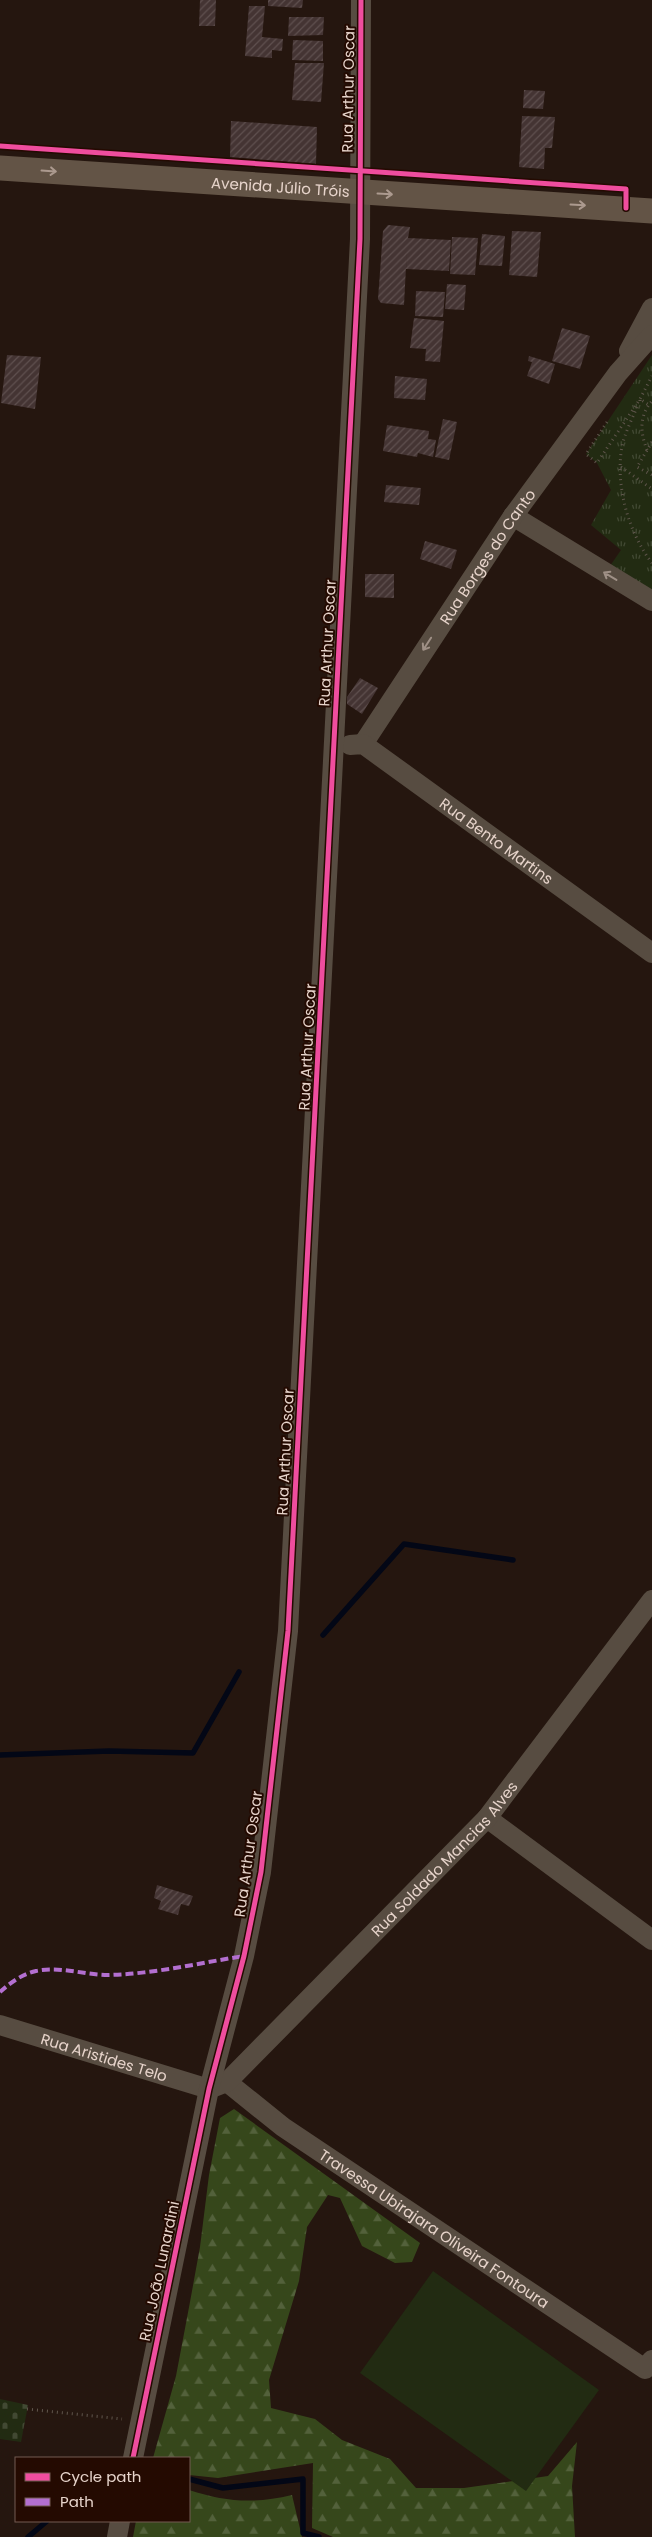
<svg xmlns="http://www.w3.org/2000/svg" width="652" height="2537" viewBox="0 0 652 2537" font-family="Poppins,sans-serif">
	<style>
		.grass { fill: url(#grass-tufts) }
		.forest { fill: url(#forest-firs) }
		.cemetery { fill: url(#cemetery-stones) }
		.pitch { fill: #222b12 }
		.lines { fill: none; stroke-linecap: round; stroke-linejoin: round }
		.stream { stroke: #030716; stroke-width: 5.5 }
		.building { fill: url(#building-hatch) }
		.path { stroke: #60564d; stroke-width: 3; stroke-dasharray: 1 4; stroke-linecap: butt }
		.minor { stroke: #574c41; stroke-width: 20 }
		.major { stroke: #635446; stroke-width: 25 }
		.quiet { stroke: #b36fd0; stroke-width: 4; stroke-dasharray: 8 4; stroke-linecap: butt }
		.cycleway-casing { stroke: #240a01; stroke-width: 8 }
		.cycleway { stroke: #ef4d9e; stroke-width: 5 }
		.oneway { stroke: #ac9a8f }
		.oneway2 { stroke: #9f9086 }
		.labels { text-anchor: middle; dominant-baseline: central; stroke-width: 4; stroke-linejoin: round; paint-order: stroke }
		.street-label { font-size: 15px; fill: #e7d4cb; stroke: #240a01 }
	</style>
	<defs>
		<pattern id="grass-tufts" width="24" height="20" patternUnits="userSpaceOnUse" patternTransform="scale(1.25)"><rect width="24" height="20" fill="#222b12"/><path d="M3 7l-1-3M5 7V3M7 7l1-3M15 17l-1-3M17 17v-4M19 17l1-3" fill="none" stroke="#424933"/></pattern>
		<pattern id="forest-firs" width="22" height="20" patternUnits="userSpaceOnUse" patternTransform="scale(1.25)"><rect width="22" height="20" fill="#36471b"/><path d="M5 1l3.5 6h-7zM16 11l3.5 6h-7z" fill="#53613b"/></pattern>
		<pattern id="cemetery-stones" width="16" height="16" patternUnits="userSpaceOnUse" patternTransform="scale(1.25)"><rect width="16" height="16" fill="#222b12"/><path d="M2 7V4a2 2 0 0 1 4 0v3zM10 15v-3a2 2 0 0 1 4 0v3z" fill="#424933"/></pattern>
		<pattern id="building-hatch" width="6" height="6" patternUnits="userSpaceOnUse" patternTransform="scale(1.25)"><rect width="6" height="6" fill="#443433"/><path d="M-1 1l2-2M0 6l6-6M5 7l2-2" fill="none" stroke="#5f504f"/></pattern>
	</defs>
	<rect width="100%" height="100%" fill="#25160f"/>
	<path class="grass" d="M652,355v236l-42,-25 11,-16 -30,-25 20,-35 -14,-27 -11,-9z"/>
	<path class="forest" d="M234,2109l186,134 -8,19 -17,1 -33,-17 -22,-48 -12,-3 -21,32 -8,54 -30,99 2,28 44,11 27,21 48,19 26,29h48l84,-12 29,-34 -5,44 3,51h-242l-21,-9 1,-65 -95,15 -29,-3v-17h-36l23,-82 14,-74 10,-55 9,-72 11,-57z
		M189,2490c37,12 65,14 103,5l10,42h-169l3,-16h53z"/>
	<path class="cemetery" d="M0,2399l28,6 -7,37 -21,-3z"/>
	<path class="pitch" d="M433,2271l166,119 -73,101 -166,-118z"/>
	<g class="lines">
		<path class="stream" d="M323,1635l81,-91 109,16
			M0,1755l109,-4 84,2 46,-81
			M189,2479l34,9 80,-9v54l16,4
			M28,2537l19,-16"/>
	</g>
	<path class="building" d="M200,0h16l-1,26h-16z
		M268,0h35l-1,8 -34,-2z
		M249,6h16l-3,31 21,2 -1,12 -10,-1v8l-27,-2z
		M289,17h35l-1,18 -35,1z
		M293,40l30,1v20l-31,-1z
		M295,63h29l-3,39 -29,-2z
		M524,90l21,1 -2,18 -20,-1z
		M522,116l33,1 -3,31h-7l-1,21 -25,-2z
		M231,121l86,6 -1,37 -86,-7z
		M388,225l22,2 -2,11 43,2 -2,31 -43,-2 1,-21 -3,57 -23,-2 -3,-4 5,-68z
		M512,231l29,1 -4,45 -28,-2z
		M482,234l23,2 -3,30 -23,-1z
		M452,237l26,1 -3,37 -25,-1z
		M447,284l19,1 -2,25 -19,-1z
		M416,291l29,1 -2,25 -28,-1z
		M414,318l30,3 -4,41 -15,-1 1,-12 -16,-1z
		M562,328l28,8 -10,33 -28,-8z
		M7,355l34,2 -6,52 -34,-6z
		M529,356l26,8 -6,20 -22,-8 5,-14 -4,-1z
		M395,376l32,3 -2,21 -31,-2z
		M443,419l14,3 -8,38 -14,-3z
		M387,425l42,6 -1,8 8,1 -3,17 -15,-4 -1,4 -34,-6z
		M386,485l35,3 -2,17 -35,-3z
		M425,541l32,9 -6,19 -31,-10z
		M365,574h29v24l-29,-1z
		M360,678l18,10 -16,26 -15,-10v-7z
		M157,1885l36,11 -4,10 -8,-2 -3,11 -20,-6 3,-8 -7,-3z"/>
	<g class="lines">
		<path class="path" d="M640,401v-2l9,6
			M637,407c-5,12 -12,26 -15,39 -7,39 6,86 30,117
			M607,422l-21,32 11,9 43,-64 12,-23
			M652,442l-15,25 15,8
			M647,450c-7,-18 -8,-34 5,-49
			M621,467l31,22
			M27,2409l95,10"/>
		<g class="minor">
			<path d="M629,351l23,-43"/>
			<path d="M513,516l139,85"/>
			<path id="s1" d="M363,744l150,-228 105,-143 34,-38"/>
			<path id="s2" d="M350,745l13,-1 289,209"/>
			<path d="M487,1818l165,122"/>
			<path id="s3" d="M0,2025l209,64"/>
			<path id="s4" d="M227,2082l56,45 362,242 7,-9"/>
			<path id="s5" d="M209,2089l18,-7 260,-264 165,-218"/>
			<path d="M133,2458l76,-369 35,-133 17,-84 27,-241 72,-1392 1,-239"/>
			<path d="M117,2537l3,-16"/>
		</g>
		<path class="major" id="s6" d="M0,168l652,43"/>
		<path class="quiet" d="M0,1992c10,-9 22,-18 36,-21 25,-5 48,4 72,4 46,-1 91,-12 136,-19"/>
		<g class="cycleway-casing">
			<path id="cycleway" d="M0,146l626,43v19
				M133,2458l76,-369 35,-133 17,-84 27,-241 72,-1392 1,-239"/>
		</g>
		<use href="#cycleway" class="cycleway"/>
	</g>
	<defs><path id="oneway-shaft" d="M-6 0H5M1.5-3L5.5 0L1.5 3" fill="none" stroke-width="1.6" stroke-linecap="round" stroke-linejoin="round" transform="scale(1.25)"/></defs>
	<g class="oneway">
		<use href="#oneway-shaft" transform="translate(49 171) rotate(4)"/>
		<use href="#oneway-shaft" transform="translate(385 194) rotate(3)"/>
		<use href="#oneway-shaft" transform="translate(578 205) rotate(3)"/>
	</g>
	<g class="oneway2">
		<use href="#oneway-shaft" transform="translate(610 576) rotate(-149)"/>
		<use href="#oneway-shaft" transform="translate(427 644) rotate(123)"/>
	</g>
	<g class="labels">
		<g class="street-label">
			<text transform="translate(348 89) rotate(-89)">Rua Arthur Oscar</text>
			<text stroke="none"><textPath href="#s6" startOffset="281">Avenida Júlio Tróis</textPath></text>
			<text stroke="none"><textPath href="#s1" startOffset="225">Rua Borges do Canto</textPath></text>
			<text transform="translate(327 643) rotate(-87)">Rua Arthur Oscar</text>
			<text stroke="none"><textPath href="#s2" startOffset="178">Rua Bento Martins</textPath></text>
			<text transform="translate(307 1047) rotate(-87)">Rua Arthur Oscar</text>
			<text transform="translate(285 1452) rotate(-87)">Rua Arthur Oscar</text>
			<text transform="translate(248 1854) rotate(-82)">Rua Arthur Oscar</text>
			<text stroke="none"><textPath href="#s5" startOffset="331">Rua Soldado Mancias Alves</textPath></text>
			<text stroke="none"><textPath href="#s3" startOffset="109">Rua Aristides Telo</textPath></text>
			<text stroke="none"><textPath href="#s4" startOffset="254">Travessa Ubirajara Oliveira Fontoura</textPath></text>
			<text transform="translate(159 2271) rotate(-78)">Rua João Lunardini</text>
		</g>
	</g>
	<rect x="15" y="2457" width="175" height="65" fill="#240a01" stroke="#725b52"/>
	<rect x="25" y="2473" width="25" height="8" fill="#ef4d9e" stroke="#725b52"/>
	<text x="60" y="2482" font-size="15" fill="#e7d4cb">Cycle path</text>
	<rect x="25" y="2498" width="25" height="8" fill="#b36fd0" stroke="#725b52"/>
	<text x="60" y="2507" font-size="15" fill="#e7d4cb">Path</text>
</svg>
